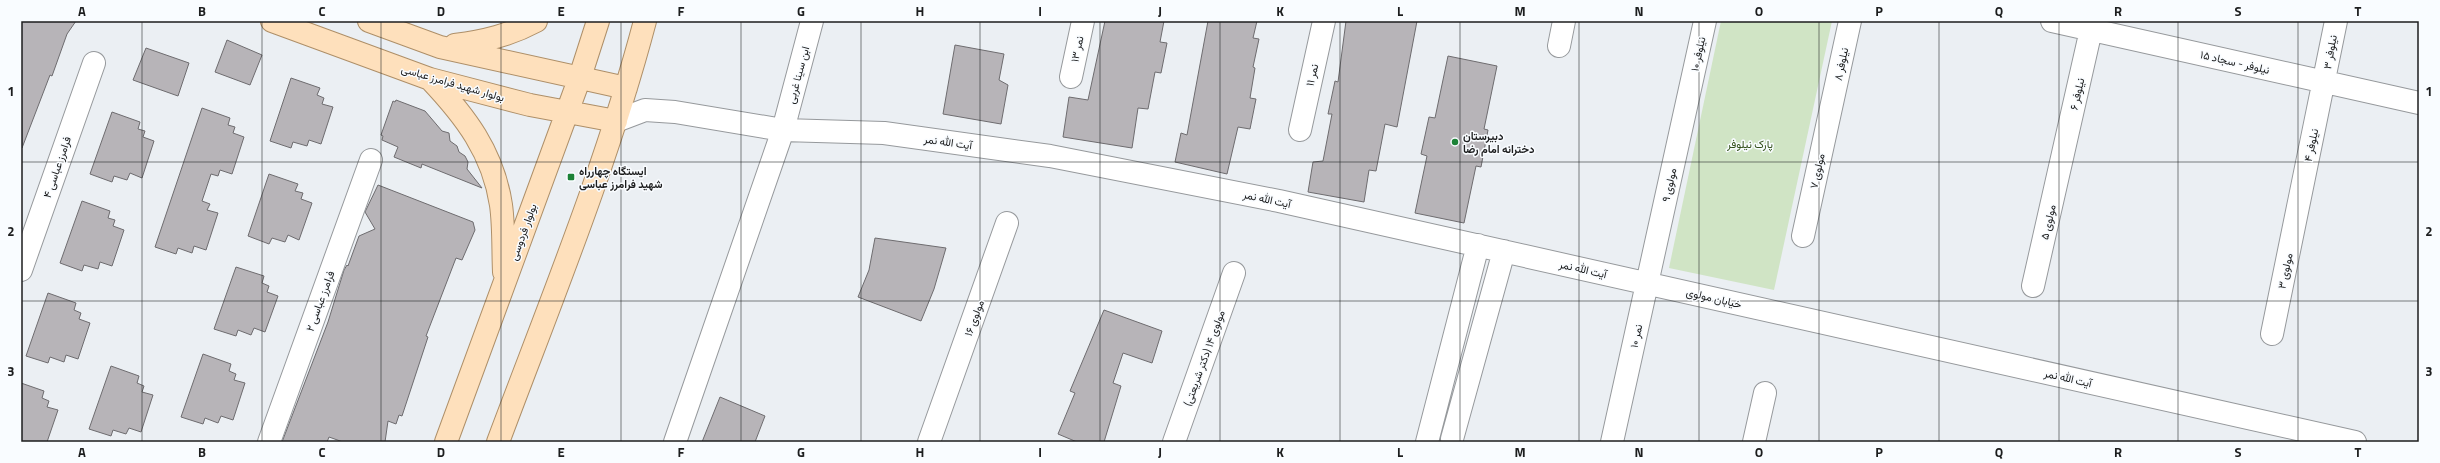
<svg xmlns="http://www.w3.org/2000/svg" width="2440" height="463" viewBox="0 0 2440 463" font-family="'Titillium Web',Vazirmatn,sans-serif">
	<style>
		.green { fill: #d0e4c5 }
		.building { fill: #b7b4b8; stroke: #6e6c6f }
		.lines { fill: none; stroke-linecap: round; stroke-linejoin: round }
		.minor-casing { stroke: #96999c; stroke-width: 24 }
		.major-casing { stroke: #ae8f68; stroke-width: 24 }
		.minor { stroke: #fff; stroke-width: 22 }
		.major { stroke: #fee0bc; stroke-width: 22 }
		.grid { fill: none; stroke: #1c1d1e; stroke-width: 1; stroke-opacity: 0.55 }
		.poi-dot { fill: #1c8237; stroke: #f9fcff; stroke-width: 1.5 }
		.labels { text-anchor: middle; dominant-baseline: central; stroke-width: 3; stroke-linejoin: round; paint-order: stroke }
		.street-label { font-size: 11px; fill: #1c1d1e; stroke: #f9fcff }
		.poi-label { font-size: 11px; font-weight: bold; fill: #1c1d1e; stroke: #f9fcff; text-anchor: start }
		.park-label { font-size: 11px; fill: #314f19; stroke: #f9fcff }
		.neatline { fill: none; stroke: #1c1d1e; stroke-width: 1.5 }
		.grid-label { font-size: 13px; text-anchor: middle; font-weight: bold; fill: #1c1d1e }
	</style>
	<rect width="100%" height="100%" fill="#ebeff3"/>
	<path class="green" d="M1721,21h111l-58,269 -105,-22z"/>
	<path class="building" d="M21,21h55l-9,13 -15,42 -2,-1 -28,73z
		M1105,21h59l-4,21 7,1 -6,30 -6,-1 -7,37 -10,-1 -6,40 -69,-11 6,-40 19,3z
		M1208,21h49l-4,17 6,1 -6,28 2,1 -5,30 6,1 -6,30 -12,-2 -11,47 -52,-12 6,-29 6,2z
		M1346,21h71l-20,106 -12,-3 -9,47 -7,-1 -5,32 -56,-10 5,-30 10,-1 9,-47h-4l7,-33 3,1z
		M227,40l35,15 -12,30 -35,-13z
		M955,45l49,9 -5,26 9,5 -7,39 -58,-10z
		M146,48l43,15 -11,33 -45,-16z
		M1448,56l49,10 -13,63 4,1 -7,37 -5,-1 -12,57 -49,-10 12,-57 -6,-2 8,-37 6,1z
		M291,78l29,10 -3,7 7,3 -2,6 11,3 -12,37 -12,-4 -2,6 -14,-4 -2,6 -21,-7z
		M396,100l29,11 17,20 7,2 1,8 7,5 2,6 6,4 3,6 -1,7 15,19 -60,-24 -1,4 -27,-11 4,-10 -16,-7 1,-4 -2,-1 12,-34 2,1z
		M202,108l28,10 -2,7 7,2 -2,6 11,4 -12,37 -12,-4 -2,6 -7,-2 -9,27 8,3 -3,6 11,3 -12,37 -12,-4 -2,7 -14,-5 -2,6 -21,-7z
		M112,112l28,10 -2,7 7,2 -2,6 11,4 -12,37 -12,-5 -3,7 -13,-4 -2,6 -22,-8z
		M269,174l29,10 -3,7 8,2 -2,6 11,4 -13,37 -11,-5 -3,7 -13,-4 -3,6 -21,-8z
		M378,185l95,37 2,8 -13,30 -6,-2 -30,78 2,1 -26,79 -3,-1 -3,9 -8,-3 -3,21h-42l-14,-5 -2,5h-45l46,-120 16,-52 3,-5 1,1 11,-30 16,-7 -10,-17z
		M82,201l28,10 -2,7 7,2 -2,6 11,4 -12,36 -12,-4 -2,7 -14,-4 -2,6 -22,-8z
		M875,238l71,10 -12,41 -13,32 -63,-24 11,-27z
		M236,267l28,9 -2,7 7,3 -2,6 11,4 -13,36 -11,-4 -3,7 -13,-5 -2,6 -22,-7z
		M48,293l28,10 -2,7 7,3 -2,6 11,4 -12,36 -12,-4 -2,7 -14,-5 -2,6 -22,-7z
		M1104,310l58,21 -10,32 -29,-10 -10,30 8,3 -17,56h-27l-19,-8 17,-41 -5,-2z
		M203,354l28,10 -2,7 7,3 -2,6 11,3 -12,37 -12,-4 -3,7 -13,-5 -2,6 -22,-7z
		M111,366l28,10 -2,7 7,3 -2,6 11,3 -12,37 -12,-4 -3,6 -13,-4 -2,6 -22,-7z
		M21,383l23,8 -2,7 7,3 -2,6 11,3 -11,32h-26z
		M720,397l45,19 -10,26h-53z"/>
	<g class="lines">
		<g class="minor-casing">
			<path id="minor" d="M2052,21l367,82
				M1559,46l5,-25
				M1071,77l12,-56
				M616,121l29,-11 30,2 108,18 101,3 166,23 229,45 1076,241
				M1300,130l24,-109
				M1803,236l47,-215
				M21,270l73,-207
				M2033,286l60,-265
				M2272,334l64,-313
				M1452,439l52,-188
				M269,442l102,-282
				M675,442l108,-312 29,-109
				M929,442l78,-219
				M1174,442l60,-169
				M1427,442l51,-197
				M1612,442l93,-421
				M1754,442l11,-49"/>
		</g>
		<g class="major-casing">
			<path id="major" d="M272,21l158,58 100,26 86,16
				M369,21l71,26 186,41
				M455,45c30,-4 55,-10 81,-24
				M430,79c35,37 63,73 71,126 3,21 2,45 3,67
				M446,442l134,-365 18,-56
				M498,442c52,-139 109,-277 147,-421"/>
		</g>
		<use href="#minor" class="minor"/>
		<use href="#major" class="major"/>
	</g>
	<path class="grid" d="M142,21v421M262,21v421M381,21v421M501,21v421M621,21v421M741,21v421M861,21v421M980,21v421M1100,21v421M1220,21v421M1340,21v421M1460,21v421M1579,21v421M1699,21v421M1819,21v421M1939,21v421M2059,21v421M2178,21v421M2298,21v421M21,162h2398M21,301h2398"/>
	<g class="poi-dot">
		<circle cx="1455" cy="142" r="4"/>
		<rect x="567" y="173" width="8" height="8" rx="2"/>
	</g>
	<g class="labels">
		<g class="street-label">
			<text transform="translate(1077 49) rotate(-78)">نمر ۱۳</text>
			<text transform="translate(2330 52) rotate(-80)">نیلوفر ۳</text>
			<text transform="translate(1698 54) rotate(-78)">نیلوفر ۱۰</text>
			<text transform="translate(2235 62) rotate(13)">نیلوفر - سجاد ۱۵</text>
			<text transform="translate(1841 64) rotate(-78)">نیلوفر ۸</text>
			<text transform="translate(798 75) rotate(-75)">ابن سینا غربی</text>
			<text transform="translate(1312 75) rotate(-77)">نمر ۱۱</text>
			<text transform="translate(453 83) rotate(16)">بولوار شهید فرامرز عباسی</text>
			<text transform="translate(2077 94) rotate(-77)">نیلوفر ۶</text>
			<text transform="translate(948 142) rotate(8)">آیت الله نمر</text>
			<text transform="translate(2311 145) rotate(-78)">نیلوفر ۴</text>
			<text transform="translate(57 167) rotate(-71)">فرامرز عباسی ۴</text>
			<text transform="translate(1817 171) rotate(-78)">مولوی ۷</text>
			<text transform="translate(1669 185) rotate(-78)">مولوی ۹</text>
			<text transform="translate(1267 199) rotate(12)">آیت الله نمر</text>
			<text transform="translate(2048 222) rotate(-77)">مولوی ۵</text>
			<text transform="translate(523 232) rotate(-70)">بولوار فردوسی</text>
			<text transform="translate(1583 269) rotate(13)">آیت الله نمر</text>
			<text transform="translate(2285 271) rotate(-78)">مولوی ۳</text>
			<text transform="translate(1714 298) rotate(13)">خیابان مولوی</text>
			<text transform="translate(320 301) rotate(-70)">فرامرز عباسی ۲</text>
			<text transform="translate(974 318) rotate(-70)">مولوی ۱۶</text>
			<text transform="translate(1636 336) rotate(-78)">نمر ۱۰</text>
			<text transform="translate(1204 358) rotate(-70)">مولوی ۱۴ (دکتر شریعتی)</text>
			<text transform="translate(2068 378) rotate(13)">آیت الله نمر</text>
		</g>
		<g class="poi-label">
			<text x="1463" y="136">دبیرستان<tspan x="1463" dy="13">دخترانه امام رضا</tspan></text>
			<text x="579" y="171">ایستگاه چهارراه<tspan x="579" dy="13">شهید فرامرز عباسی</tspan></text>
		</g>
		<g class="park-label">
			<text x="1750" y="144">پارک نیلوفر</text>
		</g>
	</g>
	<rect width="2440" height="463" fill="none" stroke="#f9fcff" stroke-width="44"/>
	<rect x="22" y="22" width="2396" height="419" class="neatline"/>
	<g class="grid-label">
		<text x="82" y="16">A</text>
		<text x="202" y="16">B</text>
		<text x="322" y="16">C</text>
		<text x="441" y="16">D</text>
		<text x="561" y="16">E</text>
		<text x="681" y="16">F</text>
		<text x="801" y="16">G</text>
		<text x="920" y="16">H</text>
		<text x="1040" y="16">I</text>
		<text x="1160" y="16">J</text>
		<text x="1280" y="16">K</text>
		<text x="1400" y="16">L</text>
		<text x="1520" y="16">M</text>
		<text x="1639" y="16">N</text>
		<text x="1759" y="16">O</text>
		<text x="1879" y="16">P</text>
		<text x="1999" y="16">Q</text>
		<text x="2118" y="16">R</text>
		<text x="2238" y="16">S</text>
		<text x="2358" y="16">T</text>
		<text x="11" y="96">1</text>
		<text x="2429" y="96">1</text>
		<text x="11" y="236">2</text>
		<text x="2429" y="236">2</text>
		<text x="11" y="376">3</text>
		<text x="2429" y="376">3</text>
		<text x="82" y="457">A</text>
		<text x="202" y="457">B</text>
		<text x="322" y="457">C</text>
		<text x="441" y="457">D</text>
		<text x="561" y="457">E</text>
		<text x="681" y="457">F</text>
		<text x="801" y="457">G</text>
		<text x="920" y="457">H</text>
		<text x="1040" y="457">I</text>
		<text x="1160" y="457">J</text>
		<text x="1280" y="457">K</text>
		<text x="1400" y="457">L</text>
		<text x="1520" y="457">M</text>
		<text x="1639" y="457">N</text>
		<text x="1759" y="457">O</text>
		<text x="1879" y="457">P</text>
		<text x="1999" y="457">Q</text>
		<text x="2118" y="457">R</text>
		<text x="2238" y="457">S</text>
		<text x="2358" y="457">T</text>
	</g>
</svg>
